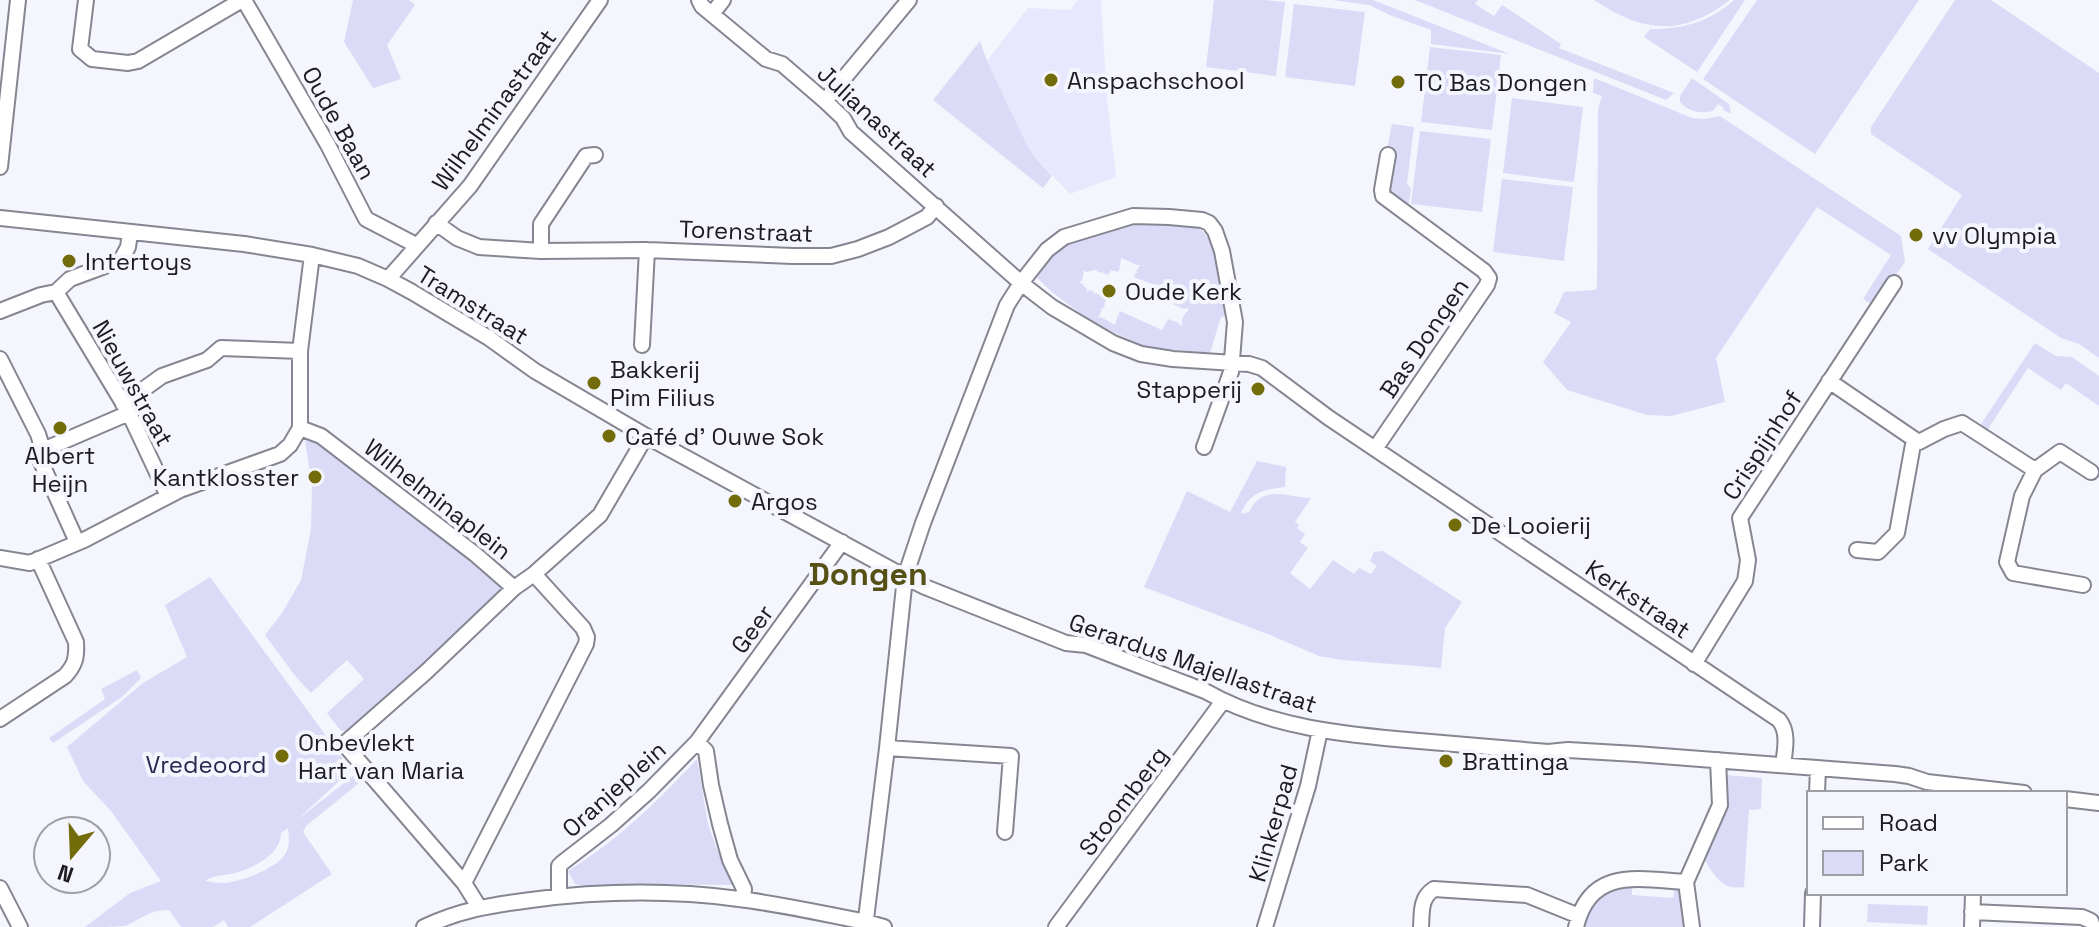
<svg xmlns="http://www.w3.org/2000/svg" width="2099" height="927" viewBox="0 0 2099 927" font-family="'Space Grotesk',sans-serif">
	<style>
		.built { fill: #e7e7fd }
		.green { fill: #dbdbf7; fill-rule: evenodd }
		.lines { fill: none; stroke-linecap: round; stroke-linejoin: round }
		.minor-casing { stroke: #868693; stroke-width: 18 }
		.minor { stroke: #fff; stroke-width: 14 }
		.poi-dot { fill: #726d0a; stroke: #f5f5fe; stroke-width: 3 }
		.labels { text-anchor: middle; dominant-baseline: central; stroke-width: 8; stroke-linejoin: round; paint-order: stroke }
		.poi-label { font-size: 24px; fill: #1b1b20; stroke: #f5f5fe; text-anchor: start }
		.street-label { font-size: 24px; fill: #1b1b20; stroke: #f5f5fe }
		.park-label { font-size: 24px; fill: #2a264e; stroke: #f5f5fe }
		.district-label { font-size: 32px; font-weight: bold; fill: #555114; stroke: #f5f5fe }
	</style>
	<rect width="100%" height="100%" fill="#f5f5fe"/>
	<path class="built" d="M1078,0h23l6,100 9,77 -46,17 -34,-35 -9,-14 -40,-84 41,-53 42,2z"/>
	<path class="green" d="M353,0h56l6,5 -28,40 14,34 -28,9 -29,-46z
		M1214,0h51l20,2 -9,74 -70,-9z
		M1332,0h41l137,54 -79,-10v-14l-39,-14 -23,-11z
		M1415,0h63l-3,4 19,12 8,-11 59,39 -2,4 115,45 -8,7z
		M1594,0h136c-48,37 -87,33 -136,0z
		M1734,0h11l-48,72 -53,-35 6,-8c33,0 60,-7 84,-29z
		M1757,0h162l-104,154 -112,-75z
		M1955,0h36l108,73v285l-20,-14 -18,-6 -133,-89 34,-54 -91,-61v-7z
		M1294,4l71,8 -10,74 -70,-9z
		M980,41l7,20 40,84 9,14 16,17 -9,12 -110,-88z
		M1430,47l71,8 -9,75 -71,-8z
		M1594,78l98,40 12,1 16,-3 181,120 4,26 -29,41 -5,1 -8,-5 28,-44 -74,-48 -101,151 9,44 -54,14 -24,-1 -80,-25 -24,-28 28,-40 -17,-9 10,-21 31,-2 2,-3 1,-178 4,-13 -9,-3z
		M1692,78l37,26 2,10 -8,-4 1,-2 -6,-4 -5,7c-14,3 -24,1 -33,-9v-6z
		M1512,98l71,9 -9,75 -71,-9z
		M1392,124l22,3 -7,56 4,6 -3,19 -19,-14 -2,-5 7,-38 -7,-2z
		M1420,131l71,8 -9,73 -71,-8z
		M1502,179l71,8 -9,74 -71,-9z
		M1144,219c16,2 35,2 50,7 25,9 32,65 38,89l-11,2 -11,36 -63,-6 -52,-23 -42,-31 -20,-19 25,-25 17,-11zM1121,258l16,7h3l-4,6 2,2h-3l-1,4 2,1 41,15 -4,11 11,5 3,-1 2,2c-5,3 -8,10 -7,15l-2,1 -1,-3 -11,-4 -6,11 -42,-19 -2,5 2,1h-3l-2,8 -14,-8 -3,1 4,-8 -2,-2 3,1 2,-5 -2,-2 2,1 2,-5 -5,-3 -2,2v-2l-5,-2 -1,2v-3l-5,-2 -2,2v-3l-8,-8h3l2,-11 2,2 9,-2 1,-2 1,3 4,2 3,-2 -1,2 5,2 3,-5 7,2 2,-5 -2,-1h2z
		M2035,343l21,13 16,1 27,19v30l-33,-23 -5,7 -33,-22 -42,64 -7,-5z
		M309,439h6l182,142 4,5 -2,8 -14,13 -67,63 -72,62 -6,-2 -13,-17 37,-34 -17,-19 -36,33 -15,-16 -31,-42 17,-22 19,-33 10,-51 1,-44 -7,-44z
		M1257,461l29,6 -1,20c-20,2 -37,6 -44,27l8,-2c14,-29 39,-14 62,-14l-16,24 4,3 -2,3 8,6 -5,8 8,6 -18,25 20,16 23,-29 21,14 5,-6 12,6 6,-8 -7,-5 4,-9 9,-1 79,51 -17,26 -4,40 -99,-8 -23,-4 -49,-21 -126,-48 43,-96 43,21z
		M210,577l141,193 -54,50 61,-48 6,7 -58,47 -3,6 29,42 -82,53h-22l-4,-7 -11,7h-32l-12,-17c-18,-1 -28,9 -44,16 -10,1 -28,1 -40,1l45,-34 31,-12 -50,-70 -28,-30 -16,-34 76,-64 44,-26 -22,-52zM288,828c1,9 2,17 -2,25 -8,15 -45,29 -62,30 -6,0 -13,-1 -19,-2 11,-7 18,-5 30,-8 19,-5 46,-19 46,-40z
		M137,670l4,8 -19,19 -69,46 -4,-5 56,-39 -4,-10z
		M697,759l11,65 9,26 16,35 -79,-1 -65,3 -14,-3 -7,-13c49,-30 90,-70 129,-112z
		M1726,775l36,3 -1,31 -12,1 -5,77c-21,4 -31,-12 -40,-29l22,-53z
		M1632,884v11l41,3 2,-11 8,6 4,34h-106c9,-32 22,-35 51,-43z
		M1868,904l60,2 -1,19 -60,-3z"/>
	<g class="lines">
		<g class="minor-casing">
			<path id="minor" d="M86,0l-6,49 12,10 36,4 10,-2 104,-61
				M244,0l84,145 38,74 50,26
				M699,0l3,6 64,53 16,5 43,37 18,17 8,14 170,151 31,24 61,36 28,11 32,5 76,5 13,4 67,50 450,302c10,12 6,30 4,45
				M712,14l11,-14
				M825,101l84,-101
				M0,167l18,-167
				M0,218l244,26 68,11 46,11 30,13 24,13 77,46 46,33 111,65 259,141 20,10 141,56 20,2 119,46c65,37 141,44 214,50 43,4 86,7 129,11l20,-2 68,4 259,20 14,2 18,6 97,11
				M436,223l21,15 22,9 62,4 106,-1 146,6h38l27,-7 31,-12 38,-20 9,-11
				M541,251v-27l45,-68 9,-1
				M312,255l-12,96v77l21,8 154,118 39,34 -88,84 -82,72 120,139 15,24
				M388,279l82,-93 130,-186
				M56,292l73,121 39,83
				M0,311l41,-16 15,-3 14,-13 51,-19 7,-13 2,-14
				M642,345l5,-95
				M0,359l38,75 5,16 -2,12 36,80
				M1829,381l85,58 -17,94 -19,19 -21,-2
				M123,404l39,-28 45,-16 14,-12 79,3
				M1914,439l5,3 25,-13 18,-6 73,47 -13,26 -15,66 6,11 70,12
				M1375,449l112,-164 2,-7 -5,-7 -101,-75 -1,-6 6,-35
				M43,450l86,-37
				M2035,470l25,-18 31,20
				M0,558l30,5 54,-23 96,-50 100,-36 10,-9 10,-17
				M514,588l20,-14 66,-59 46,-79
				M1694,664l51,-83 3,-21 -8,-42 154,-235
				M0,719l65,-43c10,-11 12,-18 11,-34l-38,-83
				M697,742l145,-200
				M887,748l124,8 -6,76
				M1817,793l1,-25
				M2065,799l34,4
				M464,883l122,-239 1,-7 -4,-9 -49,-54
				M0,888l20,39
				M559,896v-30l3,-3 49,-38 38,-34 48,-49 9,9 5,34 9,39 10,36 14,29 -1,10
				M1972,912l110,5 9,4 2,6
				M424,927c36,-17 67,-22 107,-27 68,-9 140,-10 208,-1 42,5 85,15 127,23l18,5
				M865,927l22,-179 18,-171 18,-54 84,-218 14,-22 26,-33 17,-13 69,-21 36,1 33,3 7,3 6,8 7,20 13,71 -4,50 -27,75
				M1056,927l167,-226
				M1265,927l43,-141 12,-56
				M1421,927c1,-15 -1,-29 13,-38l93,6 52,21
				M1576,927c14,-60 62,-48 110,-45
				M1692,927l-6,-45 34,-77 -2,-45
				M1812,927l1,-34
				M1972,927l1,-34"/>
		</g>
		<use href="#minor" class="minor"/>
	</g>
	<g class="poi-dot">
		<circle cx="1051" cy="80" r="8"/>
		<circle cx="1398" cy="82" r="8"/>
		<circle cx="1916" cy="235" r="8"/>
		<circle cx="69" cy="261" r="8"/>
		<circle cx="1109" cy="291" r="8"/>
		<circle cx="594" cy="383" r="8"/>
		<circle cx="1258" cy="389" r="8"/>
		<circle cx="60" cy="428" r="8"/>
		<circle cx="609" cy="436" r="8"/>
		<circle cx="315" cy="477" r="8"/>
		<circle cx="735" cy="501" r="8"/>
		<circle cx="1455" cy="525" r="8"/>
		<circle cx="282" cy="756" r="8"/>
		<circle cx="1446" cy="761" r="8"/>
	</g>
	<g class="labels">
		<g class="poi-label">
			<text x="1067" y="80">Anspachschool</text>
			<text x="1414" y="82">TC Bas Dongen</text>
			<text x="1932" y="235">vv Olympia</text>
			<text x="85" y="261">Intertoys</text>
			<text x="1125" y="291">Oude Kerk</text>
			<text x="610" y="369">Bakkerij<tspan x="610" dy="28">Pim Filius</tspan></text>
			<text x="1242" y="389" text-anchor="end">Stapperij</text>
			<text x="625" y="436">Café d' Ouwe Sok</text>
			<text x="60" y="455" text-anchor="middle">Albert<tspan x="60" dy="28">Heijn</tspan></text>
			<text x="299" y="477" text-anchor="end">Kantklosster</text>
			<text x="751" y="501">Argos</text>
			<text x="1471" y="525">De Looierij</text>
			<text x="298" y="742">Onbevlekt<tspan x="298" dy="28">Hart van Maria</tspan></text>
			<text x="1462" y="761">Brattinga</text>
		</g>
		<g class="street-label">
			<text transform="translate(494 110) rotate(-54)">Wilhelminastraat</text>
			<text transform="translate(877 121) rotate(43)">Julianastraat</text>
			<text transform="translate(339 123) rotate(61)">Oude Baan</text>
			<text transform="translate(746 231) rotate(2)">Torenstraat</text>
			<text transform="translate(473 305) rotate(32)">Tramstraat</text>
			<text transform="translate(1424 338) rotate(-56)">Bas Dongen</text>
			<text transform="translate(133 383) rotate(61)">Nieuwstraat</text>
			<text transform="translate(1762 445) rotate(-57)">Crispijnhof</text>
			<text transform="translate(438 499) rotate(38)">Wilhelminaplein</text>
			<text transform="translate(1638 599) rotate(34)">Kerkstraat</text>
			<text transform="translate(752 629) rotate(-54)">Geer</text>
			<text transform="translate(1193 663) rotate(19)">Gerardus Majellastraat</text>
			<text transform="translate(614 789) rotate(-42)">Oranjeplein</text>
			<text transform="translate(1123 801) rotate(-53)">Stoomberg</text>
			<text transform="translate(1273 823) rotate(-74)">Klinkerpad</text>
		</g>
		<g class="park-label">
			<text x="206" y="764">Vredeoord</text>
		</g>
		<g class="district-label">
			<text x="868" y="574">Dongen</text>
		</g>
	</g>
	<rect x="1807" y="791" width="260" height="104" fill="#f5f5fe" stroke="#9e9ea5" stroke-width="2"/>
	<rect x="1823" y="817" width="40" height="12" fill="#ffffff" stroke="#9e9ea5" stroke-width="2"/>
	<text x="1879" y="831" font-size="24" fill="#1b1b20">Road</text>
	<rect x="1823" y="851" width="40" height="24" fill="#dbdbf7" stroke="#9e9ea5" stroke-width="2"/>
	<text x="1879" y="871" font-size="24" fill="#1b1b20">Park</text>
	<g transform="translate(72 855) rotate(199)"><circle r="38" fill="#f5f5fe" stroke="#9e9ea5" stroke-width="2"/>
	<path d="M0-6L14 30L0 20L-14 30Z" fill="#726d0a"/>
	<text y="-12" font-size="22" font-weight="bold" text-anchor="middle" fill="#1b1b20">N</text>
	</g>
</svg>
